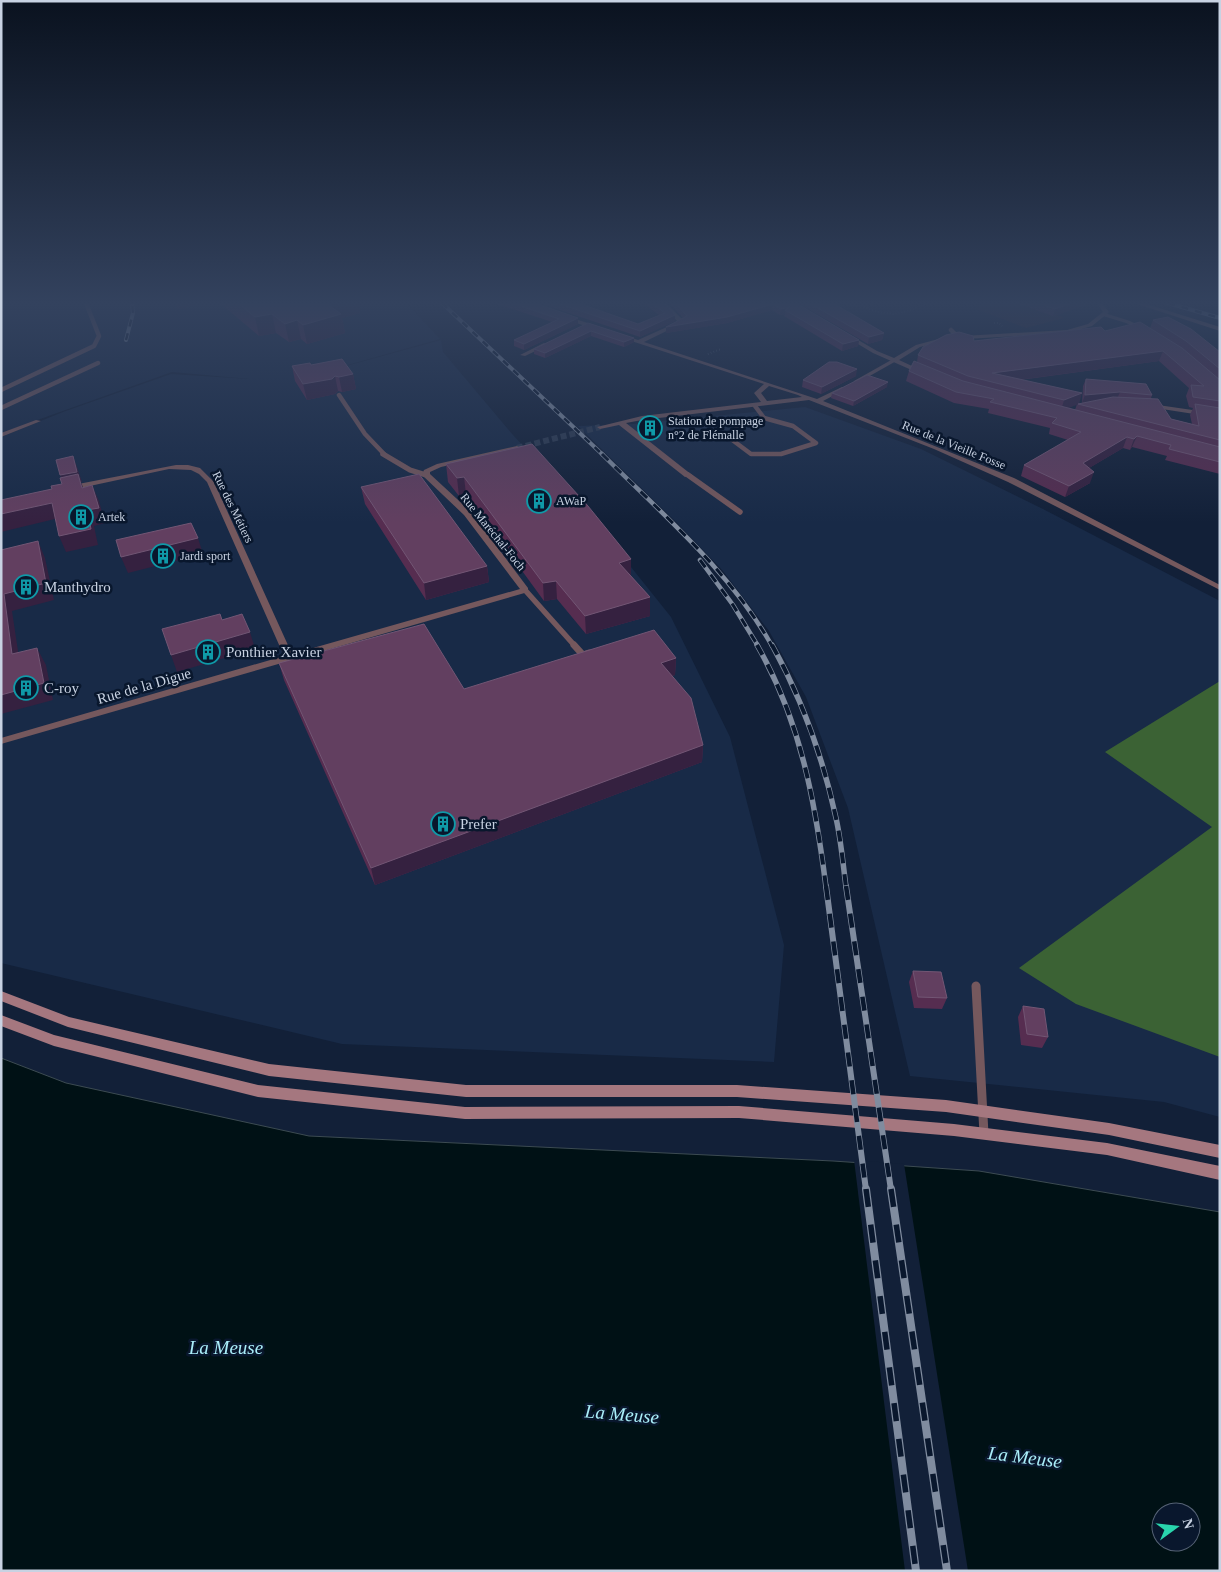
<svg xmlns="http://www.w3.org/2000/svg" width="1221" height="1572" viewBox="0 0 1221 1572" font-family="'Times New Roman',serif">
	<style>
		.built { fill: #182a47 }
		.education { fill: #2a2434 }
		.forest { fill: #3b6234 }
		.water { fill: #001115; stroke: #3c4b52; fill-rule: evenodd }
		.pier { fill: #122038 }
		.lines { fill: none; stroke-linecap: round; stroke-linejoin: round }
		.minor-tunnel { stroke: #2d3b52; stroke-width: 6; stroke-dasharray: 6 3; stroke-linecap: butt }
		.path { stroke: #5a667b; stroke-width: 2; stroke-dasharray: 0.5 2.5; stroke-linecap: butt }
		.service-far3 { stroke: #75585d; stroke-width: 4.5 }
		.service-far2 { stroke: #75585d; stroke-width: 5.5 }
		.service-far1 { stroke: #75585d; stroke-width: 7 }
		.service { stroke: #75585d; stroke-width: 9 }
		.minor { fill: #75585d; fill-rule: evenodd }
		.tertiary { fill: #75585d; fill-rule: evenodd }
		.secondary { fill: #a5777f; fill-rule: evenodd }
		.rail-far4-casing { stroke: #808c9f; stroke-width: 4 }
		.rail-far3-casing { stroke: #808c9f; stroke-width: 4.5 }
		.rail-far2-casing { stroke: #808c9f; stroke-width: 5.5 }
		.rail-far1-casing { stroke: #808c9f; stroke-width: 6 }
		.rail-casing { stroke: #808c9f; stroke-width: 8 }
		.rail-far4 { stroke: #09172d; stroke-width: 2.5; stroke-dasharray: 7; stroke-linecap: butt }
		.rail-far3 { stroke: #09172d; stroke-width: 3; stroke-dasharray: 9; stroke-linecap: butt }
		.rail-far2 { stroke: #09172d; stroke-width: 4; stroke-dasharray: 11; stroke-linecap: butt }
		.rail-far1 { stroke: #09172d; stroke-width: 4.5; stroke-dasharray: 14; stroke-linecap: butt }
		.rail { stroke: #09172d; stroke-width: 5.5; stroke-dasharray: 18; stroke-linecap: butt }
		.wall { fill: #562d50; fill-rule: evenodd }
		.shaded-wall { fill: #352140 }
		.building { fill: #623f60; stroke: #725674 }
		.labels { text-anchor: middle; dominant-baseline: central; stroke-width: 5; stroke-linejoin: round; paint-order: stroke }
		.far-poi-label { font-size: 12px; fill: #c8d2e2; stroke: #09172d; text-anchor: start }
		.far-street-label { font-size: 12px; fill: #c8d2e2; stroke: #09172d }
		.poi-label { font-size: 15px; fill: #c8d2e2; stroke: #09172d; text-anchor: start }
		.street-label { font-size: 15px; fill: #c8d2e2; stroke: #09172d }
		.near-water-label { font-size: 19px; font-style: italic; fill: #aaeef9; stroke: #09172d }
	</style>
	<rect width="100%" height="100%" fill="#122038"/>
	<path class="built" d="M1,303h405l34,36 -149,42 150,-41 2,12 70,83 82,87 76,95 59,120 54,208 -10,117 -432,-18 -341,-81v-526l62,-25 108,-38 78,5 -77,-7 -171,61z
		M805,407l116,42 122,60 177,92v516l-56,-15 -254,-26 -62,-268 -42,-111 -37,-66 -46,-60 -45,-47 -100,-98 55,-2z"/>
	<path class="education" d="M984,303h47l33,15 -38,10 -50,-19z"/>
	<path class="forest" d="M1220,681v376l-144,-53 -57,-36 193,-141 -107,-75z"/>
	<path class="water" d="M1,1058l65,25 243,53 524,25 146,10 241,41v359h-1219zM1161,1512h30v30h-30z"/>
	<path class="pier" d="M854,1160l50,4 64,407h-63z"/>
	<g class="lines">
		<path class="minor-tunnel" d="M517,448l83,-21"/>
		<path class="path" d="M848,303l10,3 5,-3
			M905,303l7,4 -1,2
			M863,304l15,-1
			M861,306l17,6 15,2 16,-3 14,-7 21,-1
			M994,323h5l3,3
			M708,354l13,-5"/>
		<path class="service-far3" d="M951,330l6,6
			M1,390l93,-44 5,-10 -13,-33
			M339,395l26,39 20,21
			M755,406l9,12
			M1,408l97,-45
			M764,418l29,8 23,17 -35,11h-30l-20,-15 6,-12z"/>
		<path class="service-far2" d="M383,454l27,16 16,5
			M688,475l52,37
			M525,590l50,56"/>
		<path class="service-far1" d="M574,645l9,10 6,-2"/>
		<path class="service" d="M976,986l8,148"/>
		<path class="minor" d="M660,303h6l19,19 -41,20 173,57 25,-12h4v2l-23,12 191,77 206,107v5l-212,-108 -74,-33 -125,-49 -167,20 -16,3 66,52 -7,2 -66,-52 -19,4 -3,-2 45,-11 119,-14 -7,-9 10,-9 -145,-47v-2l2,-1 17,6 40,-18zM769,386l29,9 4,2 -35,4 -6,-8z
			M1134,303h9l77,24v4z
			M1105,313l25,8 16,8 -5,1 -15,-7 -23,-7 -1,-1z
			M566,316l34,11 1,1 -3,2 -34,-11v-2z
			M544,343l3,2 -1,1 -21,10 -5,-1z
			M893,359l5,1 -39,22 -5,-1z
			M1151,404l69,10v4l-71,-11 -1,-1z
			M36,420l5,1 -40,16v-4z
			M517,446l3,2 -1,1 -78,18 -11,5v2l40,37 58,77v4l-527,152v-6l283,-82 -77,-174 -8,-8 -8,-4 -22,-1 -98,21 -4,-2 1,-2 108,-21h12l12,3 14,14 78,172 228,-65 -56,-74 -42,-40 2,-5 13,-6z"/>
		<path class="tertiary" d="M1097,303h5l7,9 -1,1 -16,13 -24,7 -121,7 -27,7 -21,13 26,12 1,1 -3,2 -50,-22 -30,-18 5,-1 29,17 17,7 22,-13 30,-8 121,-7 21,-6 15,-12z"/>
		<path class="secondary" d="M1,991l68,26 200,47 197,21h271l209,15 163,23 111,22v13l-111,-23 -163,-23 -209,-15h-271l-197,-21 -201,-49 -67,-26z
			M1,1015l53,20 204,50 207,22 274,-1 215,18 153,19 113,23v14l-113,-25 -153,-19 -215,-18 -274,1 -207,-22 -204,-51 -53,-20z"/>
		<g class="rail-far4-casing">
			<path id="rail-far4" d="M442,303l161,152
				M1168,303l52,15
				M126,340l7,-27 -1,-10"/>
		</g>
		<g class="rail-far3-casing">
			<path id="rail-far3" d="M602,454c60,60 128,117 170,192
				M700,560l33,45 25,41"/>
		</g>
		<g class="rail-far2-casing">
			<path id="rail-far2" d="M757,645c44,77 58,156 69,242
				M772,645c30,54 51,113 64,173 5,22 7,46 10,69"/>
		</g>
		<g class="rail-far1-casing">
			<path id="rail-far1" d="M826,886l40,304
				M846,886l45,304"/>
		</g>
		<g class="rail-casing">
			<path id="rail" d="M866,1189l50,382
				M891,1189l56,382"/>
		</g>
		<use href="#rail-far4" class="rail-far4"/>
		<use href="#rail-far3" class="rail-far3"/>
		<use href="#rail-far2" class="rail-far2"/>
		<use href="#rail-far1" class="rail-far1"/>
		<use href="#rail" class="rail"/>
	</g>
	<path class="wall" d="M174,303h28l-23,6z
		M220,303h139l1,10 -18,5 3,15 -38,11 -6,-5 -12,3 -13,-9 -17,3z
		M494,303h41l43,15v6l-54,26 -10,-4v-6l38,-18z
		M539,303h39l60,21 21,-9 -16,-12h21l11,12v6l-35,16z
		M669,303h127l63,37 -1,6 -16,5 -58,-35 1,-2 -5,1 -8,-5 -45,13 -61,10v-6l17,-9z
		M798,303h35l51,30 -2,7 -14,4z
		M1016,303h73l-1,1 -35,12z
		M1153,320l67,32v122l-55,-14 2,-4 -35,-9 -2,3 -7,-2 -34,20 1,15 -25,14 -44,-21 3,-11 44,-25 -19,-6 1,-6 -62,-15 1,-4 -35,-6 -48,-22 3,-10 8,-9 1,-7 56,-14 176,-13zM1159,361l30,27 -3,8 3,11 4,1 -3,7 2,9 -21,-5 -20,-21 1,-3 -66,-16 -3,7 -1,17h-3l-59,-23zM1077,404l-2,6 -7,-2z
		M588,323l46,15v4l-10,5 -33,-11 -46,22 -11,-4v-5z
		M311,365l42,9 3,15 -14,3 -4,-1 -3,3 -28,6 -12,-19 -3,-15z
		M856,376l-35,18 -19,-7 1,-7z
		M887,387l-34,19 -22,-8 1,-5z
		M446,464l185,95v17l19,21v19l-64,18 -29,-35 -13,2 -78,-107 -7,2 -11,-14z
		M361,487l126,79 2,16 -63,18 -61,-96z
		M676,658l-1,17 -3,1 31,69 -1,17 -327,123 -91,-205 -5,-17 185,26z
		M913,971l34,27 -5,11 -28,-1 -5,-26z
		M1023,1006l25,31 -6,11 -21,-3 -3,-28z"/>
	<path class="shaded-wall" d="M178,303h24l-23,6z
		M325,303h34l1,10 -18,5 3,15 -38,11 -4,-19z
		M1072,303h17l-1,1 -35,12 2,-7z
		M773,304l-1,6 -45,13 -61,10v-6z
		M790,307l-5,3v4l-5,1 1,-6z
		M272,314l4,19 -17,3 -4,-19z
		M675,315v6l-35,16v-6z
		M578,318v6l-54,26v-6z
		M297,320l4,19 -12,3 -4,-18z
		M591,331v5l-46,22v-5z
		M884,333l-2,7 -14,4 1,-7z
		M634,338v4l-10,5v-5z
		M859,340l-1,6 -16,5 1,-7z
		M1163,351l-4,10 -163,22 -4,-10z
		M857,369l-1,7 -35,18 1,-7z
		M353,374l3,15 -14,3 -3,-15z
		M335,376l3,15 -3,3 -28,6 -4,-16z
		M888,382l-1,5 -34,19 1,-5z
		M1120,392l-3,7 -35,4 3,-8z
		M1082,393l-3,11 -18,7 3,-11z
		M1137,436l-5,11 -2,3 4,-11z
		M1127,437l-4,11 -44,26 4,-11z
		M73,456l4,11 5,15h-1l3,8 -19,-4 -5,-11z
		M1094,472l-4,11 -25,14 4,-11z
		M464,477l2,17 -7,2 -2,-18z
		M92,485l7,16 6,22 -11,3 4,19 -32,7 -7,-16 28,-26z
		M52,503l7,15 -58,14v-18z
		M198,538l5,16 -75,19 -7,-16z
		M38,541l7,17 9,42 -42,11 9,60 -9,-17 -8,-60z
		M631,559v19l-12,-15z
		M487,566l2,16 -63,18 -2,-17z
		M556,581l1,18 -13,2 -1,-18z
		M650,597v19l-64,18 -1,-18z
		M250,632l5,17 -78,23 -6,-17z
		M37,648l9,17 7,35 -52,14v-19z
		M676,658l-1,17 -15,5 1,-17z
		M703,745l-1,17 -327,123 -4,-17z"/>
	<path class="building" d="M238,303h88l15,11 -38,11 -6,-5 -12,4 -13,-10 -17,3z
		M512,303h23l43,15 -54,26 -10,-4 45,-21z
		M557,303h21l60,21 27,-11 -14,-10h13l11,12 -35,16z
		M675,303h121l63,37 -16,4 -58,-34 5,-3 -9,2 -8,-5 -46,13 -61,10 21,-11z
		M809,303h24l51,30 -15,4z
		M1038,303h34l-17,6z
		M1168,317l23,12 29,23v17l-34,-28 -33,-21z
		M1140,322l42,26 38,32v21l-27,-4 -2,-12 13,1 -41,-35 -171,22 90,20 -18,7 -96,-24 -50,-21 5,-8 23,-12 13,-3 14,4 1,5 127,-14 4,4z
		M588,323l46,15 -10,4 -33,-11 -46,22 -11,-4z
		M342,359l11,15 -14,3 -4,-1 -3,3 -29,5 -11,-18 18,-3 1,2z
		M914,361l49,20 257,66v15l-51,-13 2,-4 -34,-9 -3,3 -7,-2 -44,26 11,9 -25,14 -45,-21 57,-33 -29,-9 5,-5 -67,-16 4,-3 -38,-7 -47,-21z
		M829,362h8l20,7 -35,18 -19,-7z
		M867,375l21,7 -34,19 -22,-8z
		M1086,379l60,5 6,11 -32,-3 -35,3z
		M1113,397l45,2 13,20 28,7 -4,-22 25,4v32l-142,-36z
		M532,444l56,62 43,53 -12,4 31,34 -65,19 -29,-35 -13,2 -79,-106 -7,1 -11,-14z
		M73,456l4,16 -17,3 -4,-15z
		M78,474l4,14 10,-3 7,23 -12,2 4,19 -32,7 -7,-33 -51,11v-14l51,-11 -1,-3 11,-2 -2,-6z
		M419,474l68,92 -63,17 -63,-96z
		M191,523l7,15 -77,19 -5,-17z
		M38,541l8,42 -42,11 8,60 25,-6 7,35 -43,12v-145z
		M220,614l2,6 20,-6 8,18 -79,23 -9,-26z
		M424,624l40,65 190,-59 22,28 -15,5 30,35 12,47 -332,123 -92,-205z
		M913,971l28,1 6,26 -29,-1z
		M1023,1006l21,3 4,28 -21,-3z"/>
	<linearGradient id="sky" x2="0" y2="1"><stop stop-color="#0a121f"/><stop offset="0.58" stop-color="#33425e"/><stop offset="1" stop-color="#33425e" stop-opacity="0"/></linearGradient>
	<rect width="1221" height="523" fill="url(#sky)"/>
	<defs>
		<g id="building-ring" transform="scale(1.25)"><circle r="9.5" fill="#09172d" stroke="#0f9aa8" stroke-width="1.5"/><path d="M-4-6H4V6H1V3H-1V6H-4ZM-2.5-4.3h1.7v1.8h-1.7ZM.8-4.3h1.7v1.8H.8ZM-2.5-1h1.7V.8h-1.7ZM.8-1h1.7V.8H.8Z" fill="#0f9aa8"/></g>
	</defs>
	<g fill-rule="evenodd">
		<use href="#building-ring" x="650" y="428"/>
		<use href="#building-ring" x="539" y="501"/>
		<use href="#building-ring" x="81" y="517"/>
		<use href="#building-ring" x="163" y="556"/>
		<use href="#building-ring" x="26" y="587"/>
		<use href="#building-ring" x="208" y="652"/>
		<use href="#building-ring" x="26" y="688"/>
		<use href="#building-ring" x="443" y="824"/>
	</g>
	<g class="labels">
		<g class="far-poi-label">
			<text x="668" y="421">Station de pompage<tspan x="668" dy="14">n°2 de Flémalle</tspan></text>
			<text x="556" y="501">AWaP</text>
			<text x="98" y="517">Artek</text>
			<text x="180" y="556">Jardi sport</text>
		</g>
		<g class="far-street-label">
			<text transform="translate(954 445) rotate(22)">Rue de la Vieille Fosse</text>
			<text transform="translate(233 507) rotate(64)">Rue des Métiers</text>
			<text transform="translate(493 532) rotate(51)">Rue Maréchal-Foch</text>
		</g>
		<g class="poi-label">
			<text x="44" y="587">Manthydro</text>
			<text x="226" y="652">Ponthier Xavier</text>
			<text x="44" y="688">C-roy</text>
			<text x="460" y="824">Prefer</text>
		</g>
		<g class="street-label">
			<text transform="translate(144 686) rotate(-16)">Rue de la Digue</text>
		</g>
		<g class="near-water-label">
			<text x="226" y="1347">La Meuse</text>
			<text transform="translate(622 1414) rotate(5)">La Meuse</text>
			<text transform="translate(1025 1457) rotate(7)">La Meuse</text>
		</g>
	</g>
	<rect width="1221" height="1572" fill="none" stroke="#c8d2e2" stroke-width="5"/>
	<g transform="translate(1176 1527) rotate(75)"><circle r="24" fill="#09172d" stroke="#556275"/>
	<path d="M0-4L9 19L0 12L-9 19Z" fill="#29d5ad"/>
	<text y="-8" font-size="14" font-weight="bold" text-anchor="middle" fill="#c8d2e2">N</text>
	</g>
</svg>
